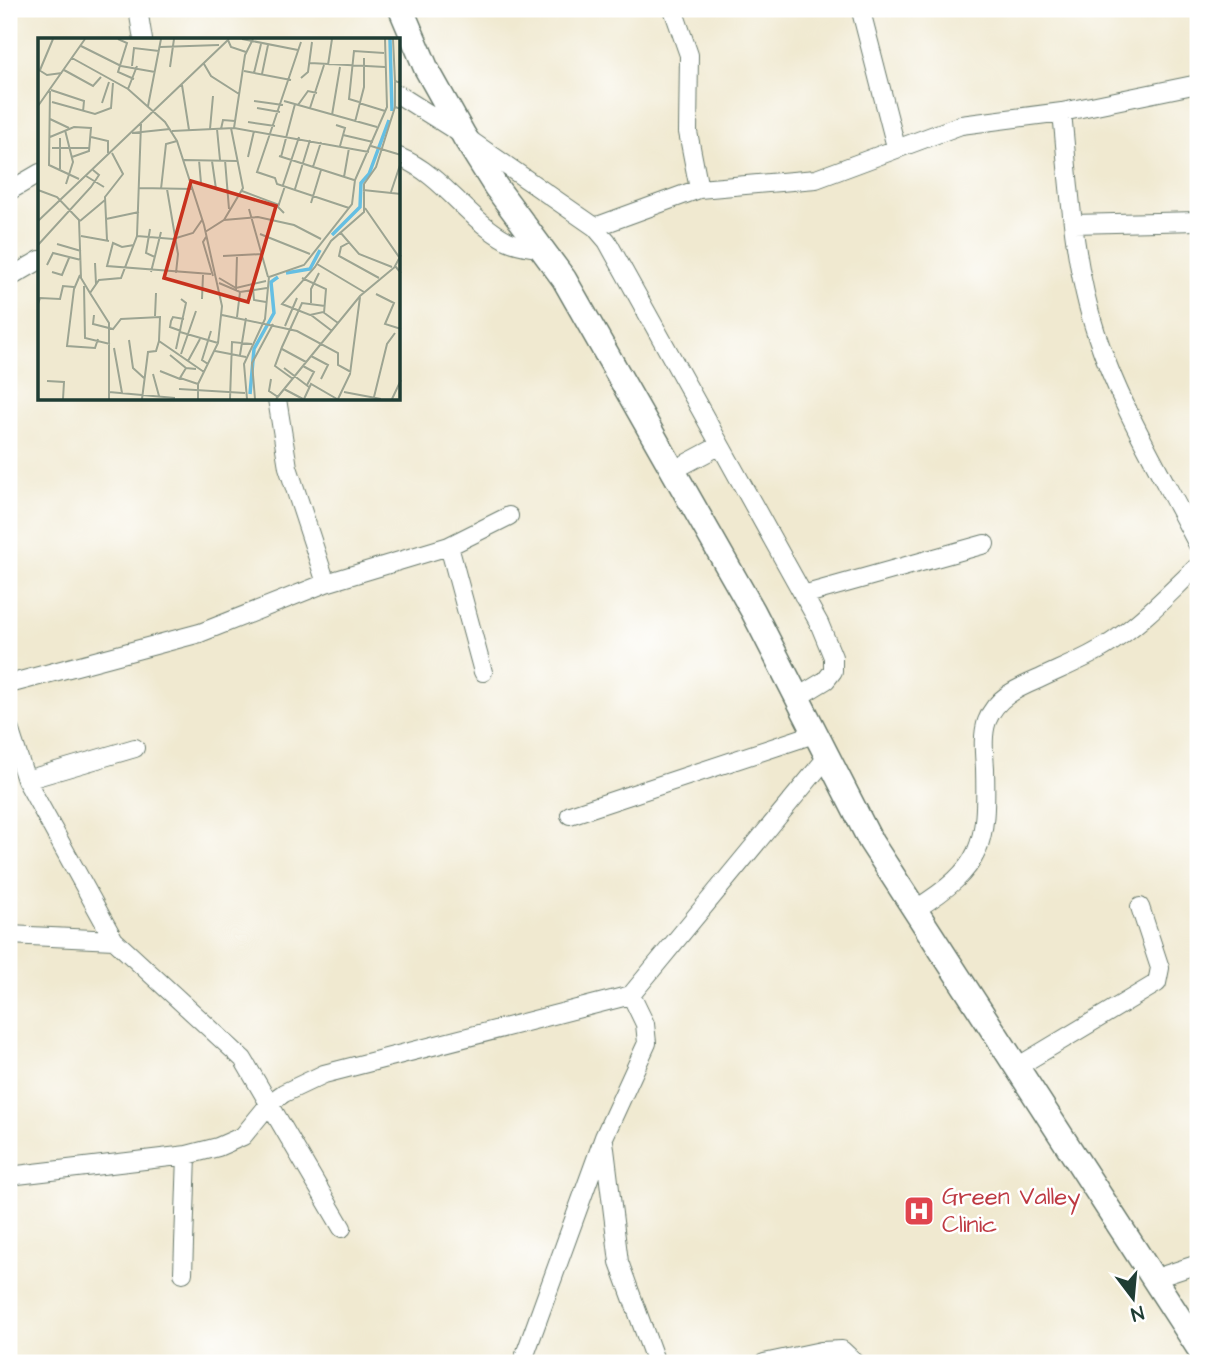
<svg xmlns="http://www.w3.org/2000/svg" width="1207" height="1372" viewBox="0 0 1207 1372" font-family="'Architects Daughter',sans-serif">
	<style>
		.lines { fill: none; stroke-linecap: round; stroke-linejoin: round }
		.street-casing { stroke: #68796b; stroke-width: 20 }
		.secondary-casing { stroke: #68796b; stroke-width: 27 }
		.street { stroke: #fff; stroke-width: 18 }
		.secondary { stroke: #fff; stroke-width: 24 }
		.labels { text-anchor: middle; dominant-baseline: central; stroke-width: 5; stroke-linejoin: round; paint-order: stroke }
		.health-label { font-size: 24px; fill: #be3a42; stroke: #fff; text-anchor: start }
		.inset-river { fill: none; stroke: #65bfe3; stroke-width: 3.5 }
		.inset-road { fill: none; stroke: #9ca492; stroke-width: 2 }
		.view { fill: #c8321e; fill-opacity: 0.15; stroke: #c8321e; stroke-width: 3.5 }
		.inset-edge { fill: none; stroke: #1f3d34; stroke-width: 3.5 }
	</style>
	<rect width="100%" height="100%" fill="#fff"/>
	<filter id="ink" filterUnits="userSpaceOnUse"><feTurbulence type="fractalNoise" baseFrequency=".0143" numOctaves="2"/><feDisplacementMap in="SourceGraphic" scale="14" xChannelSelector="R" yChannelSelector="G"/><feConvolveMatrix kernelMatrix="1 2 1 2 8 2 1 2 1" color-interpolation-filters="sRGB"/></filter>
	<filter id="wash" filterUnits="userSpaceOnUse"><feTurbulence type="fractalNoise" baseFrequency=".00686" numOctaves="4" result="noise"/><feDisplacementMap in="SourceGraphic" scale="28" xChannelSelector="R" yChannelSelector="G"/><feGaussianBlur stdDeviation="1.57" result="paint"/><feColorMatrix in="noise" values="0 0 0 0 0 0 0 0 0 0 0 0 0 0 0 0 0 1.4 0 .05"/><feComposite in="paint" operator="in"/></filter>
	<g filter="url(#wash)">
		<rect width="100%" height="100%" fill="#f0e9d0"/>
	</g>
	<g filter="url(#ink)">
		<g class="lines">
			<g class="street-casing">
				<path id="street" d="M138,9l5,31
					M673,9l16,46 -1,77 11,57
					M862,15l34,132
					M399,95l65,41 131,91 12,14 212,382 14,34v14l-7,9 -28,17
					M1062,112c7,72 11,152 34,221 24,74 67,143 102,212
					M399,157c44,18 67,61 107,83 12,6 25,7 37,9
					M9,191l31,-18
					M1073,224l125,-3
					M595,227l104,-38 117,-10 145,-54 101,-13 136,-28
					M9,278l31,-18
					M277,399l11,68 38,116
					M672,471l47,-25
					M449,546l34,126
					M803,595l182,-51
					M9,684l191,-51 126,-50 123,-37 60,-30
					M9,728l17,52 88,160 129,119 99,169
					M26,780l109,-32
					M570,815l247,-82
					M916,909c67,-42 71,-64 69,-141 -1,-15 -3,-33 2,-47 9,-24 31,-33 52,-42 27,-13 56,-24 80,-42 29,-20 53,-47 79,-71
					M9,935l105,5
					M1017,1067l140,-84 3,-15 -20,-61
					M604,1141l15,121 37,101
					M9,1176l178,-21 31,-8 25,-11 27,-33 14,-10 40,-19 307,-79 197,-239
					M183,1273l4,-118
					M1153,1279l45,-15
					M522,1363l82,-226 43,-94 -2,-19 -14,-29
					M764,1363l57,-12 21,-1 14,13"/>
			</g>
			<g class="secondary-casing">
				<path id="secondary" d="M401,9l25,59 38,68 32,51 68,92 189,332 118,231 327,505"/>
			</g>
			<use href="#street" class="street"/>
			<use href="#secondary" class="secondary"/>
		</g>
	</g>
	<defs>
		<g id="hospital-square" transform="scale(1.575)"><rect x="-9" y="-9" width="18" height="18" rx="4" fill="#e0444e" stroke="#fff"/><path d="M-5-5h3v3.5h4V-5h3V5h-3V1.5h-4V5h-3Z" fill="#fff"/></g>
	</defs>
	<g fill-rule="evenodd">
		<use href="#hospital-square" x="919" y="1211"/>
	</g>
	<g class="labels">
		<g class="health-label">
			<text x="942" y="1197">Green Valley<tspan x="942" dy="28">Clinic</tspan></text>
		</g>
	</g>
	<g transform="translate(38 38)">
		<rect width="362" height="362" fill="#f0e9d0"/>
		<path class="inset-river" d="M352,1l2,72M294,197l28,-28 1,-24 8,-9 20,-54M248,235l24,-4 10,-19M212,356l4,-45 20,-36 -3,-31 7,-5"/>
		<path class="inset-road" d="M80,1l9,4 -9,29 16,7M204,1l56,11M355,1l2,42 6,2M190,2l3,7 15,5M263,4l-44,130 18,6 2,6 72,24M43,8l40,20 34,6M122,9l59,-2M34,20l56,31 37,33 12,19 27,84 18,81 -4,37 -20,41v15M272,25l75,4M166,26l7,12 28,18M290,27l4,-26M94,28l2,-18 25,3M132,29l4,-28M1,32l8,5 15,-2M2,32l13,-31M26,32l29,16 8,-9M206,33l47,9M216,35l7,-29M224,36l6,-29M263,40l7,-6 4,-30M357,44v25l6,2M144,47l7,45M90,51l9,-23M13,52l33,11 -1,11M12,53l-1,74 30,14M216,63l29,4M246,63l93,26M14,64l43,12 16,-6 2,-25M321,64l-10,-3 5,-48 30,2M64,65l7,-21M321,65l26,8M260,67l10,-14 9,2M0,68l47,-67M110,68l13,-67M219,70l23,4M272,70l14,-43M294,77l8,-48M12,81l19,9M210,84l27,4M317,84l9,-35v-29M298,87l9,3 -5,18M196,90l11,-73 8,-16M172,91l3,-33M179,91l3,31M183,91l2,-9 12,1M27,92l8,32 -7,22M134,93l62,-3 135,24M94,95l38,-4M305,97l30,7M12,99l24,-10 17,1 -2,23 -17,6M53,99l17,4v12M22,100v31M333,108l30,9M14,110h38M241,118l75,24M210,119l6,-26M243,119l14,-53M146,122l53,1M161,122l2,23M187,122l4,49M174,123l4,28 13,2M275,129l8,-25M48,138l18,11M306,139l5,-29M245,147l16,-48M101,150l54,1M123,151l5,-45 11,-3M129,151l11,65 -2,19M257,151l15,-49M0,152l19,7 22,23 2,58 9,15M325,152l38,4M204,153l37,14M353,154l10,-30M273,165l10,-33M327,170l34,49M211,171l19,68M246,175l-6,-6 7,-21M68,181l33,-7M186,182l19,-32 -12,-60M0,183l191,-182M42,183l25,-21M112,191l-4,24 9,4M167,194l19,-12 34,-3 36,8 27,14M302,194l19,22 33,13M222,196l50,20M43,198l28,5M99,198l36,3 20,-6 9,-13M168,199l-3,5 10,34M69,202l-2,-43 18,-23 -11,-21M312,204l-9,5 -2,9 40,22M19,206l24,7M0,207l53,-58 8,-12 -6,-5M96,207l-12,2 -9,-4 -6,23 104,8M363,217l-6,11 6,7M185,218l39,-2M57,225l1,21M279,226l47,28M9,227l6,-12 28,7M14,234l10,3 7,-17M113,234l10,-40M42,237l-6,14 -7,57 28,2 3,-9M181,240l17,10 30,-7M264,240l24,11 -2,24M181,245l21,9 27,-4M46,248l1,52 25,6M215,250l1,12 12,2M198,252l1,-35M338,256l18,9 -9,21 16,5M164,261l1,-24M273,265v-14l8,-16M0,266l2,-6 20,1 3,-13 11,1M56,277l-1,9 20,5 8,-10 39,-2 -1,24 45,31M184,277l75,16 41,22v12l13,7M273,277l21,16M117,278l1,-23M199,279l3,-25M300,285l-15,-11 -13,3 -28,-11 33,-37 16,-26 33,-29v-28l12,-17 19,-60M247,288l12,-28M143,293l-11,-4 1,-6 2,-4 11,2M142,294l38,11M91,302l4,28 11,10M76,310l8,45M138,311l10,-46 -5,-4M244,311l24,13M177,313l31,6M143,316l15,-43M132,317l16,13 10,1M202,317l6,-37M273,318l17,9 -7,14M150,323l12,-22M170,326l-6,-4 9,-29M265,328l11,6 -7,13M148,330l-6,10 18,6M246,330l25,19M122,333l20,8M115,336l6,22M233,341l-2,12 9,6M255,341l-18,-13 7,-19 20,-44 23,3M9,343l17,1 -1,17M141,351l66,4M246,351l19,10M71,354l66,6M306,354l37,7M336,359l13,-53 8,-11M71,361v-76l-19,-30 9,-13 22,-2 16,-42 4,-112M104,361l6,-47 8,-1 3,-10M192,361l2,-57 20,2M209,361l-3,-35 21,-45 4,-42 35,-12 48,-61 3,-24 32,-73 -2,-68M217,361l-3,-36 21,-39M238,361l84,-103 36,-30M266,361l7,-15 26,15M300,361l12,-25 10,-77M354,361l9,-19"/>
		<path class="view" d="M153,143l85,25 -28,96 -84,-24z"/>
		<rect width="362" height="362" class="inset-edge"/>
	</g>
	<rect width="1207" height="1372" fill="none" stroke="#fff" stroke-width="35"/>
	<g transform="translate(1133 1298) rotate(164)" stroke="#ffffff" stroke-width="5" paint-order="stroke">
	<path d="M0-5L12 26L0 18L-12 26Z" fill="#1f3d34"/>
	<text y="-10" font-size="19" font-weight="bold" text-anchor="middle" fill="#1f3d34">N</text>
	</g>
</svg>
